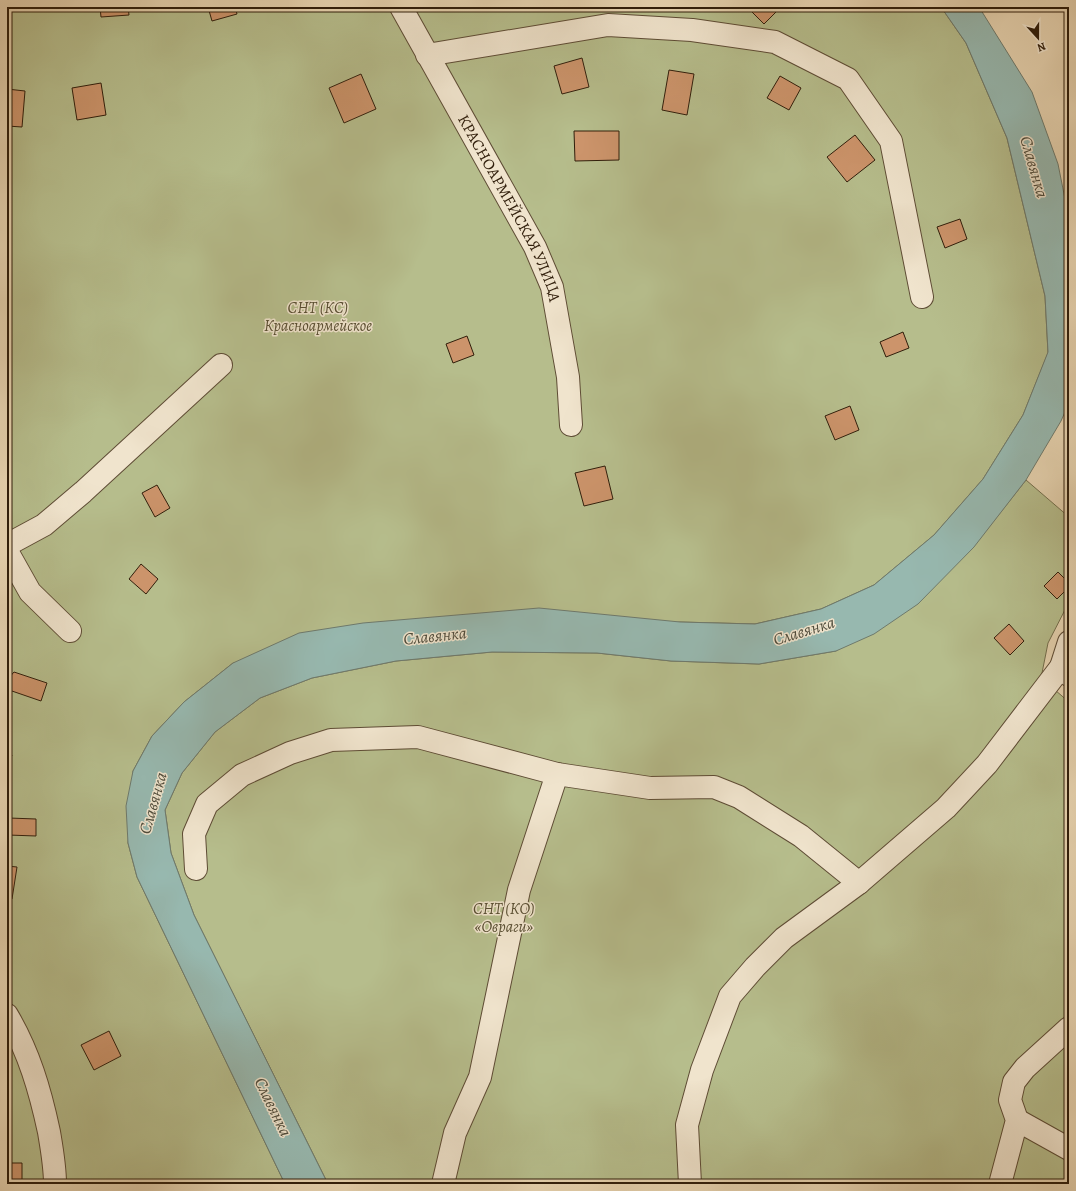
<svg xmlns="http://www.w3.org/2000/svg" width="1076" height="1191" viewBox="0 0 1076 1191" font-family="Alegreya,serif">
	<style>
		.green { fill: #b6bd8c; stroke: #736e4c }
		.water { fill: #97b8af; stroke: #6e7a6d }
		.building { fill: #cc946b; stroke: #301e0b }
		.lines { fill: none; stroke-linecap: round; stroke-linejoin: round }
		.minor-casing { stroke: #5e4c35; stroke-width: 24 }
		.minor { stroke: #f0e4cd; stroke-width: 22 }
		.labels { text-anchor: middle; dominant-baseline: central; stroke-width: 3; stroke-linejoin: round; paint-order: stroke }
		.street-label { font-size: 16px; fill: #301e0b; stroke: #f0e4cd }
		.park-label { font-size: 16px; font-style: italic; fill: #584e32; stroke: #f0e4cd }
		.water-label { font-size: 17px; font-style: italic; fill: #4f4c3c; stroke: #f0e4cd }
	</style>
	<rect width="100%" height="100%" fill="#e8d5b2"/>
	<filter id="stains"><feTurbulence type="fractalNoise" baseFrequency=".005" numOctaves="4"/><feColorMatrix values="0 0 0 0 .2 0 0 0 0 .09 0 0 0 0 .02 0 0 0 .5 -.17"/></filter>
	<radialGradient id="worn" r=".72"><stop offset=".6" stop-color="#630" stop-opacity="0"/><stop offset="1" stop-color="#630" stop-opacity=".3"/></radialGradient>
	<path class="green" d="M7,7h934l25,36 41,95 38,158 3,57 -25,62 -40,64 -49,56 -60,50 -53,24 -66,15 -75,-2 -447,41 -49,39 -32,34 -19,35 -5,72 9,34 148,307h-278z
		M1026,480l43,37v85l-21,41 -7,35 28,24v482h-741l-134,-269 -23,-62 -6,-43 17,-37 33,-41 45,-34 52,-20 84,-17 96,-9 105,1 74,8 88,3 77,-13 138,-105z"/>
	<path class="water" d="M941,7h38l53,85 26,72 11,55v184l-8,18 -35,59 -52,67 -56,57 -44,30 -38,17 -77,13 -88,-3 -74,-8 -105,-1 -96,9 -84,17 -52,20 -45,34 -33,41 -17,37 6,43 23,62 134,269h-43l-148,-307 -9,-34 -2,-37 7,-35 19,-35 32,-34 49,-39 66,-30 64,-10 176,-15 141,14 75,2 66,-15 53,-24 60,-50 49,-56 40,-64 25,-63 -3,-56 -38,-158 -41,-95z"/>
	<path class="building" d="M7,7h44v4z
		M100,7h28l1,8 -28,2z
		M208,7h27l2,7 -25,7z
		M747,7h34l-17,17z
		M582,58l7,29 -27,7 -8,-28z
		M669,70l25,4 -7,41 -25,-5z
		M361,74l15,35 -32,14 -15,-35z
		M780,76l21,12 -12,22 -22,-12z
		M101,83l5,32 -29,5 -5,-32z
		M7,89l18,2 -3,36 -15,-1z
		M574,131h45v29l-44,1z
		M855,135l20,25 -28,22 -20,-25z
		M960,219l7,20 -22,9 -8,-21z
		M903,332l6,16 -23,9 -6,-15z
		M467,336l7,19 -21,8 -7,-19z
		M850,406l9,24 -24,10 -10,-24z
		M605,466l8,33 -29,7 -9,-33z
		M157,485l13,23 -15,9 -13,-24z
		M141,564l17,15 -12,15 -17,-15z
		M1058,572l11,11v4l-12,12 -13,-13z
		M1009,624l15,17 -14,14 -16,-17z
		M14,672l33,11 -6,18 -32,-11 -2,-10z
		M7,753l5,2 -5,13z
		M9,818l27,1v17l-28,-1z
		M7,866l10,1 -5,32 -5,-1z
		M109,1031l12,25 -27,14 -13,-25z
		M7,1163h15v21h-15z"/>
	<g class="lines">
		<g class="minor-casing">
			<g id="minor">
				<path id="s1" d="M401,7l134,240 17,40 16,90 3,48"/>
				<path d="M427,55l181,-30 84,5 83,12 73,37 43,62 31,156"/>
				<path d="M7,545l37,-20 39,-33 138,-127"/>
				<path d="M7,551l23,41 40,39"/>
				<path d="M1069,642l-8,25 8,8"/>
				<path d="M196,869l-2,-35 13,-30 35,-29 48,-22 41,-13 87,-3 139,37 93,14 64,-1 25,10 62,39 58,47"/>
				<path d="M7,1015c22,37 33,75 42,117 3,18 6,34 6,52"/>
				<path d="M1017,1120l52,29"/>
				<path d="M443,1184l12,-51 25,-56 39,-187 38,-116"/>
				<path d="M690,1184l-3,-59 15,-55 28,-74 25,-29 29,-29 75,-55 87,-75 41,-44 74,-97"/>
				<path d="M1000,1184l17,-64 -7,-20 4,-18 11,-14 44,-40"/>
			</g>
		</g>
		<use href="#minor" class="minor"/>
	</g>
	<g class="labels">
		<g class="street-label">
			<text stroke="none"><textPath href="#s1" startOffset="229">КРАСНОАРМЕЙСКАЯ УЛИЦА</textPath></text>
		</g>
		<g class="park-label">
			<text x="318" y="308">СНТ (КС)<tspan x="318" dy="18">Красноармейское</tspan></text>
			<text x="504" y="909">СНТ (КО)<tspan x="504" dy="18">«Овраги»</tspan></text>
		</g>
		<g class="water-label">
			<text transform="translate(1034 167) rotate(74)">Славянка</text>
			<text transform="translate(804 631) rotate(-17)">Славянка</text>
			<text transform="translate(435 636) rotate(-6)">Славянка</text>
			<text transform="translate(153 803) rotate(-74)">Славянка</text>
			<text transform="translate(273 1107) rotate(64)">Славянка</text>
		</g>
	</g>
	<rect width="1076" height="1191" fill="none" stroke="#e8d5b2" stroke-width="24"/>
	<rect x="8" y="8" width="1060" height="1175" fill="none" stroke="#301e0b" stroke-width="2"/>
	<rect x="12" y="12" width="1052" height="1167" fill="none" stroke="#301e0b"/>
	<g transform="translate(1038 38) rotate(159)" stroke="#f0e4cd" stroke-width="3" paint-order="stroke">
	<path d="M0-3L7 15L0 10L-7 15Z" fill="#301e0b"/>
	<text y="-6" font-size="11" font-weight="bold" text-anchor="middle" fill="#301e0b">N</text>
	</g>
	<rect width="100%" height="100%" filter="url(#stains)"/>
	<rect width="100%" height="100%" fill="url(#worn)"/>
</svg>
